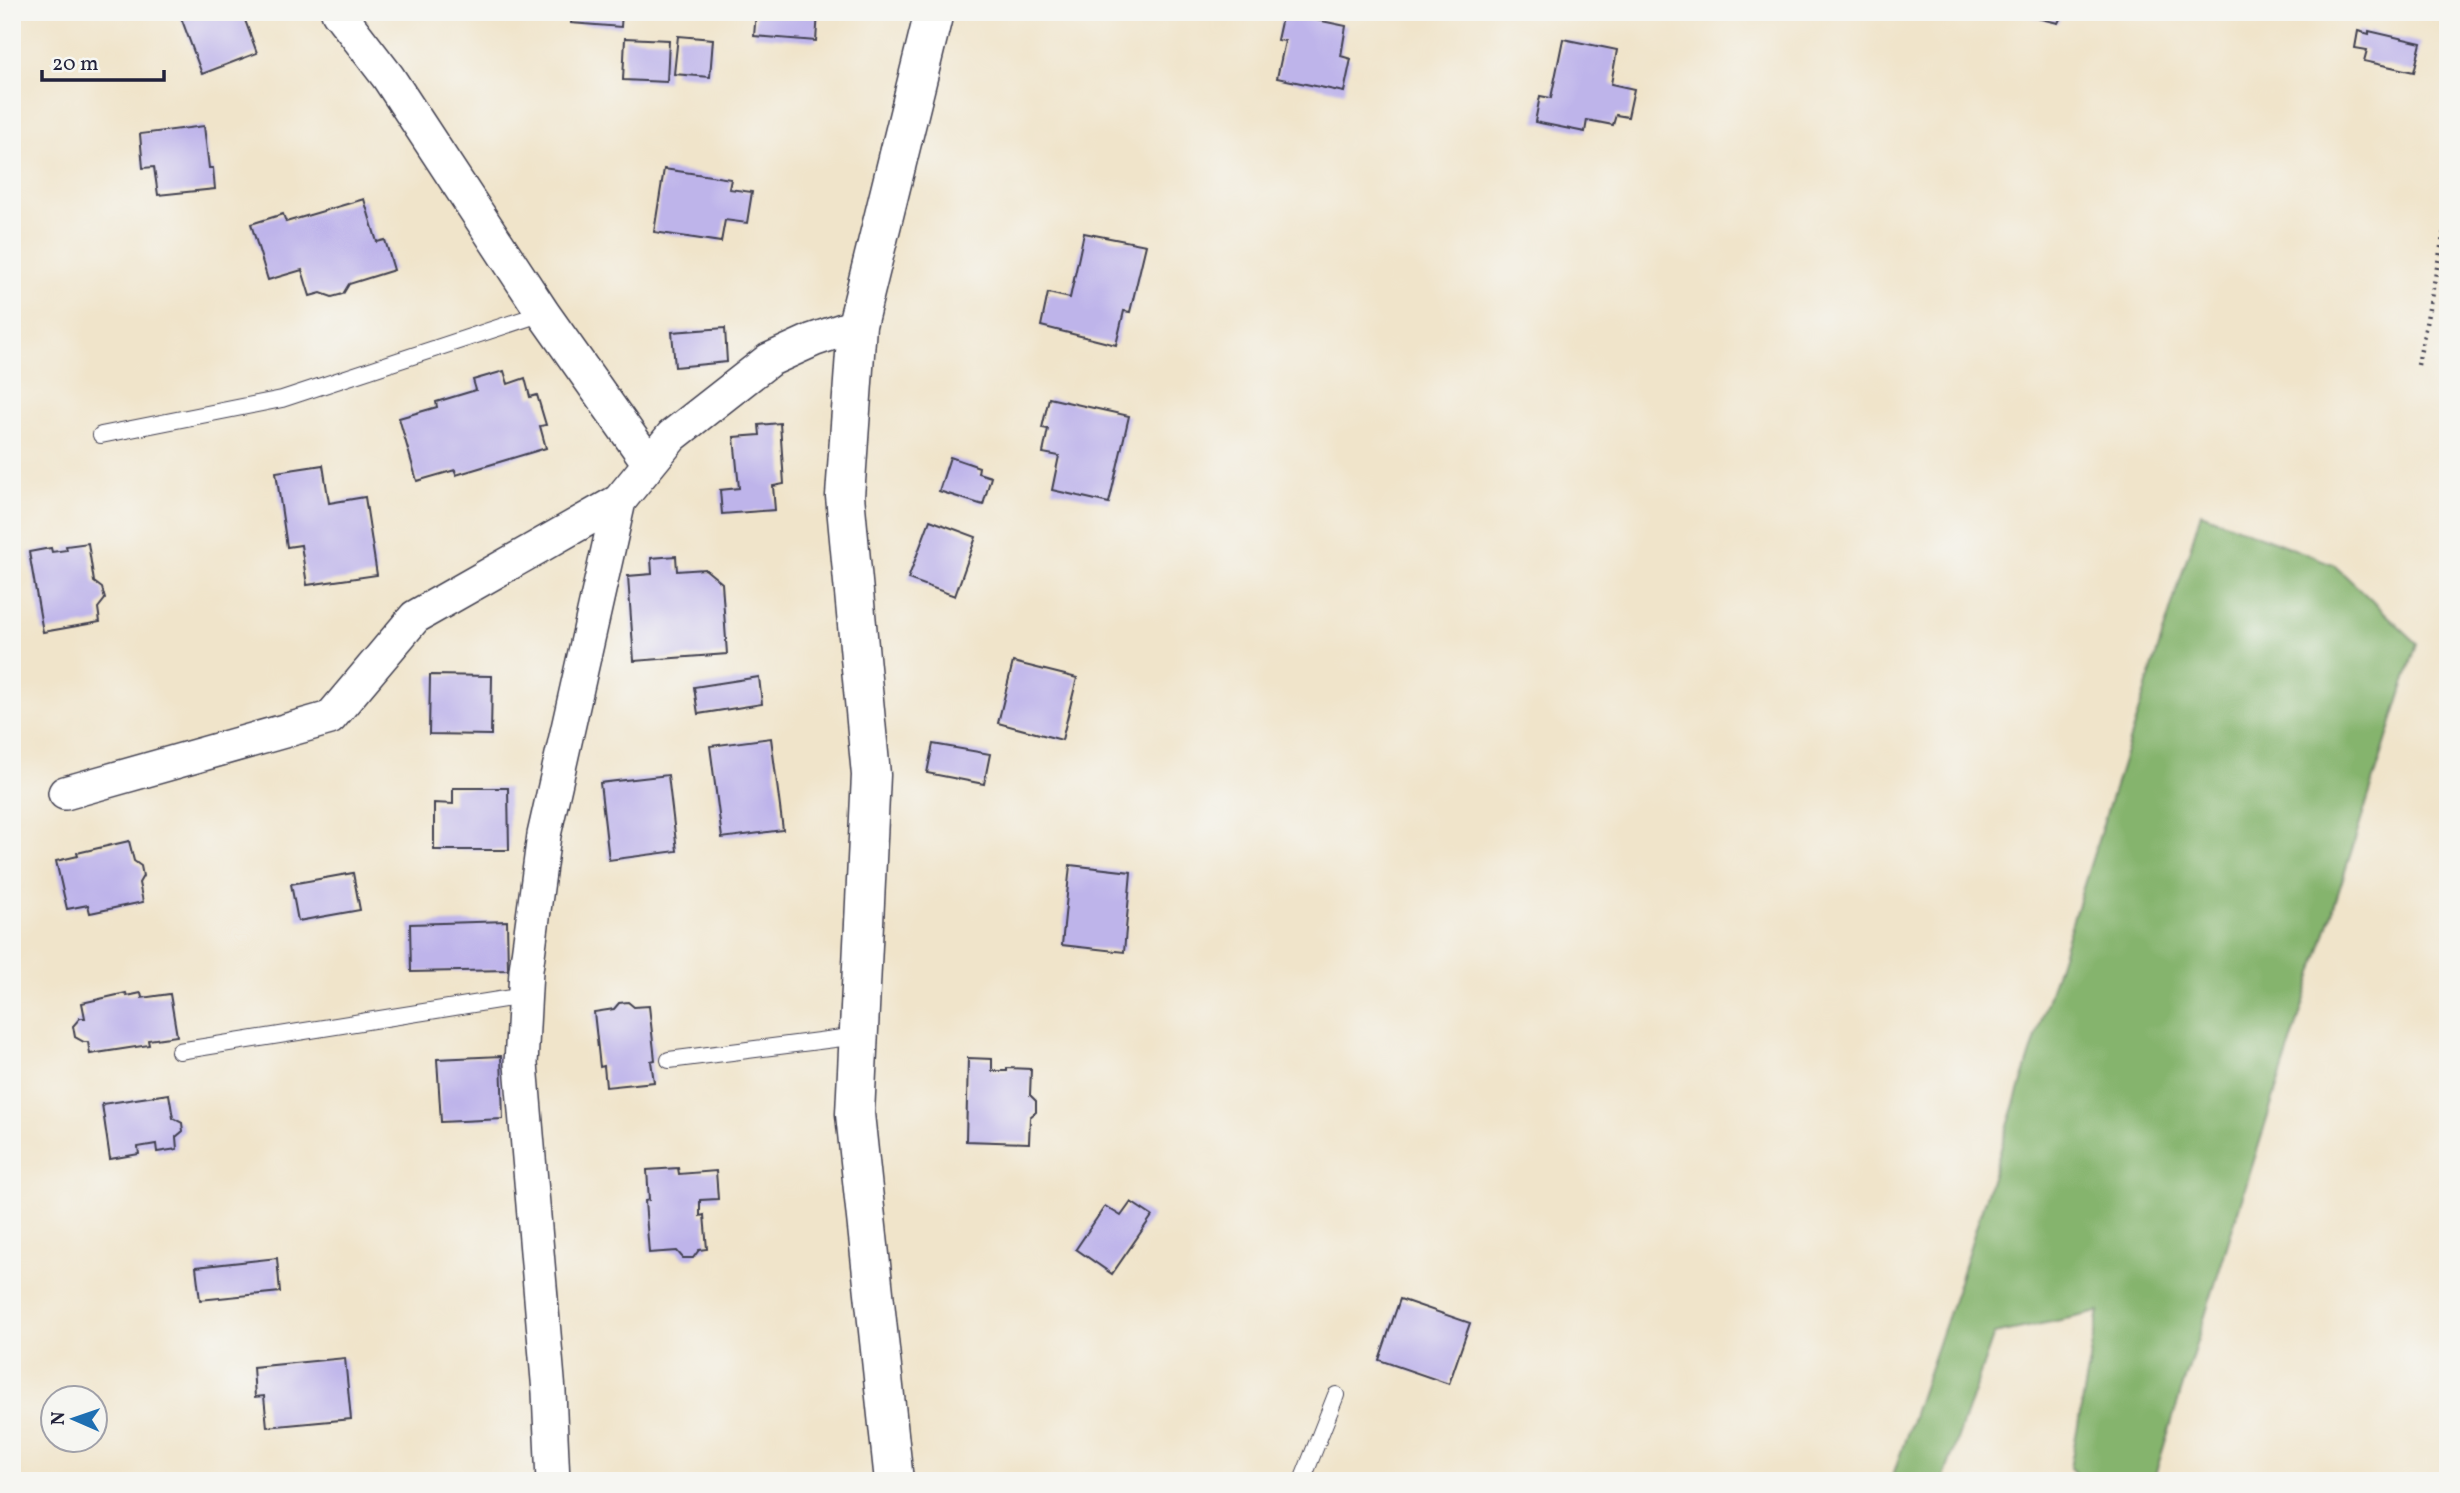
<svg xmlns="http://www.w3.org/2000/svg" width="2460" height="1493" viewBox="0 0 2460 1493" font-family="Vollkorn,serif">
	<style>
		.forest { fill: #85b46d; stroke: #546b54; stroke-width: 2 }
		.building { fill: #beb4ea }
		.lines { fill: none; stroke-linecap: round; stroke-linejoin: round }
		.service-casing { stroke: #413f50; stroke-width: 18 }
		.minor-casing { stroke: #413f50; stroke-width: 36 }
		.tertiary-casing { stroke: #413f50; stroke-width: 41 }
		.path { stroke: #413f50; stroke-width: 4.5; stroke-dasharray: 2 5; stroke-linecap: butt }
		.service { stroke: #fff; stroke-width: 16 }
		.minor { stroke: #fff; stroke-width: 33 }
		.tertiary { stroke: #fff; stroke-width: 38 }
	</style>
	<rect width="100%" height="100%" fill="#f6f6f2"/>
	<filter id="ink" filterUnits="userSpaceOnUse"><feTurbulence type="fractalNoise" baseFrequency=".0143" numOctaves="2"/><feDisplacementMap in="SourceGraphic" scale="14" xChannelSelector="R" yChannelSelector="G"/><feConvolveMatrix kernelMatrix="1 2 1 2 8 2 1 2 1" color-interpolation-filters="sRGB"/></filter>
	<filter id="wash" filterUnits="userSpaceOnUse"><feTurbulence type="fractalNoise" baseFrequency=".00686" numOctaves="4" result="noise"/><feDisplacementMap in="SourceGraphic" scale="28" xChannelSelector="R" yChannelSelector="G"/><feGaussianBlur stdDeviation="1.57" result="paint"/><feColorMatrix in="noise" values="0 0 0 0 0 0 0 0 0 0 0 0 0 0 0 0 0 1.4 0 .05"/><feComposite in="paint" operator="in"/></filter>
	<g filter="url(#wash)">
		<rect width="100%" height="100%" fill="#f0e4ca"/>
		<path class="forest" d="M2201,513l132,51 84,79 -264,838h-68l-15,-13 29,-156 -105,22 -51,147h-52l65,-190z"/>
		<g id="blocks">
			<path class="building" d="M179,12h63l15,41 -55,21z
				M572,12h50l-1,15 -50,-4z
				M756,12h62l-2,29 -62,-5z
				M2012,12h65l-2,5 -13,-2 -4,8z
				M1283,13l63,13 -5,30 10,3 -7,33 -67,-14 8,-37 -8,-1z
				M2358,31l11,3v-3l52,12 -7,29 -50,-11 3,-11 -12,-2z
				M678,36l35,3 -3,38 -36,-3z
				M625,38l44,2 -2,42 -44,-2z
				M1563,39l54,11 -6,34 23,5 -6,28 -12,-2 -3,10 -26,-5 -2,12 -50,-10 5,-26 11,2z
				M204,126l5,42h4l2,21 -57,6 -4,-28 -11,1 -3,-34z
				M664,169l67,10 -2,10 23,3 -5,31 -22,-3 -4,22 -67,-10z
				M364,199l13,43 8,-2 9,30 -45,14 -6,10 -11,3 -11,-4 -11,3 -8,-26 -34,10 -17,-56 32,-10 3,8z
				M1084,233l62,12 -16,67 -6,-1 -8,34 -75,-19 7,-33 22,5z
				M725,328l2,34 -52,5 -3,-35z
				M504,371l4,13 17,-6 5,19 7,-2 9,30 -6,1 6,22 -90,27 -1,-5 -38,11 -18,-63 38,-11 -1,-5 40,-12 -3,-10z
				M1049,398l80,18 -20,87 -57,-13 7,-34 -16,-3 5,-24 -6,-1z
				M780,423l4,61 -11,2 2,24 -53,4 -2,-24 19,-2 -5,-51 26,-2 -1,-10z
				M950,457l29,10 -1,6 13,4 -8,28 -44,-14z
				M323,465l6,38 36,-6 12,78 -70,10 -6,-40 -14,2 -11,-75z
				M930,520l46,17 -21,59 -47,-17z
				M88,543l6,39 8,6 3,11 -7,9 2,14 -57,10 -14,-80 22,-4 1,4 15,-2 -1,-4z
				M676,556l1,15 28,-2 17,14 5,71 -93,7 -6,-85 24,-2 -1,-16z
				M1013,662l64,16 -15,62 -64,-17z
				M430,675l62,1 -1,59 -62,-1z
				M759,677l3,27 -64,10 -4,-27z
				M771,738l12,92 -61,8 -12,-92z
				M933,744l57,10 -6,30 -57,-11z
				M668,775l9,76 -68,9 -9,-77z
				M453,788h55l1,62h-75v-47l19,1z
				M129,841l5,20 7,5 2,10 -4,7 4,19 -53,11 -2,-8 -21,4 -11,-48 22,-5 -1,-3z
				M1070,865l61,7 -7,80 -62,-7z
				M353,873l7,37 -62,11 -7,-37z
				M507,921l1,49 -97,2 -1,-48z
				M126,993l1,3 14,-3 1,5 28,-4 7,42 -29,4 1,5 -59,9 -2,-12h-4l-9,-5 -2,-11 7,-8h5l-3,-15z
				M628,1002l6,5 15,-1 6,54 -4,1 3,21 -48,5 -2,-21 -4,1 -6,-55 20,-3 5,-6z
				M501,1056l2,63 -62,3 -4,-63z
				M968,1058l24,1v12h15v-3l24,1 -1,26 6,6v11l-6,5 -1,26 -63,-2z
				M169,1094l4,24 9,5 1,8 -7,6 1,12 -20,3 -1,-8 -18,3 1,7 -29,5 -8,-55z
				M678,1168l1,6 37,-3 2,28 -18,1v16l4,-1 3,34 -8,1 -6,8h-10l-6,-7 -28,2 -4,-52 4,-1 -2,-30z
				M1131,1202l21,14 -40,58 -36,-25 29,-43 16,10z
				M277,1258l3,34 -80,8 -4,-33z
				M1400,1299l70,24 -21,61 -70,-24z
				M345,1358l6,61 -84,8 -3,-31 -9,1 -2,-30z"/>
		</g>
	</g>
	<g filter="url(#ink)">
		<use href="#blocks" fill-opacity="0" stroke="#413f50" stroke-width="2"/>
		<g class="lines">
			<g class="service-casing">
				<path id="service" d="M101,435l181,-36 261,-86
					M179,1051l345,-55
					M669,1060l189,-24
					M1302,1481l34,-86"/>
			</g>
			<g class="minor-casing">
				<path id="minor" d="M338,12l50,65 155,236 106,150
					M65,793l265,-75 85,-101 204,-116
					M553,1481l-4,-89 -28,-328 5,-94 18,-135 75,-334 53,-65 97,-76 44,-20 44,-15"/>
			</g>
			<g class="tertiary-casing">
				<path id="tertiary" d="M894,1481l-39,-367 16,-339 -26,-279 12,-171 77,-313"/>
			</g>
			<path class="path" d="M2418,365l30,-154"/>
			<use href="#service" class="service"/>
			<use href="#minor" class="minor"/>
			<use href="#tertiary" class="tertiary"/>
		</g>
	</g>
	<rect width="2460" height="1493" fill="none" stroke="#f6f6f2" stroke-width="42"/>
	<g transform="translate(74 1419) rotate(272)"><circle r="33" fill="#f6f6f2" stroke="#a1a1a9" stroke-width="2"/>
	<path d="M0-5L12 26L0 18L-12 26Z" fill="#1f6fb2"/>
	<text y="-10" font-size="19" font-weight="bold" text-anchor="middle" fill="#22223b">N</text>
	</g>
	<path d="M42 70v10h122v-10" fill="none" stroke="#22223b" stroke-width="3.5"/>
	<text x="52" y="70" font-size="21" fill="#22223b" stroke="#f6f6f2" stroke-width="5" paint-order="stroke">20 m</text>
</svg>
